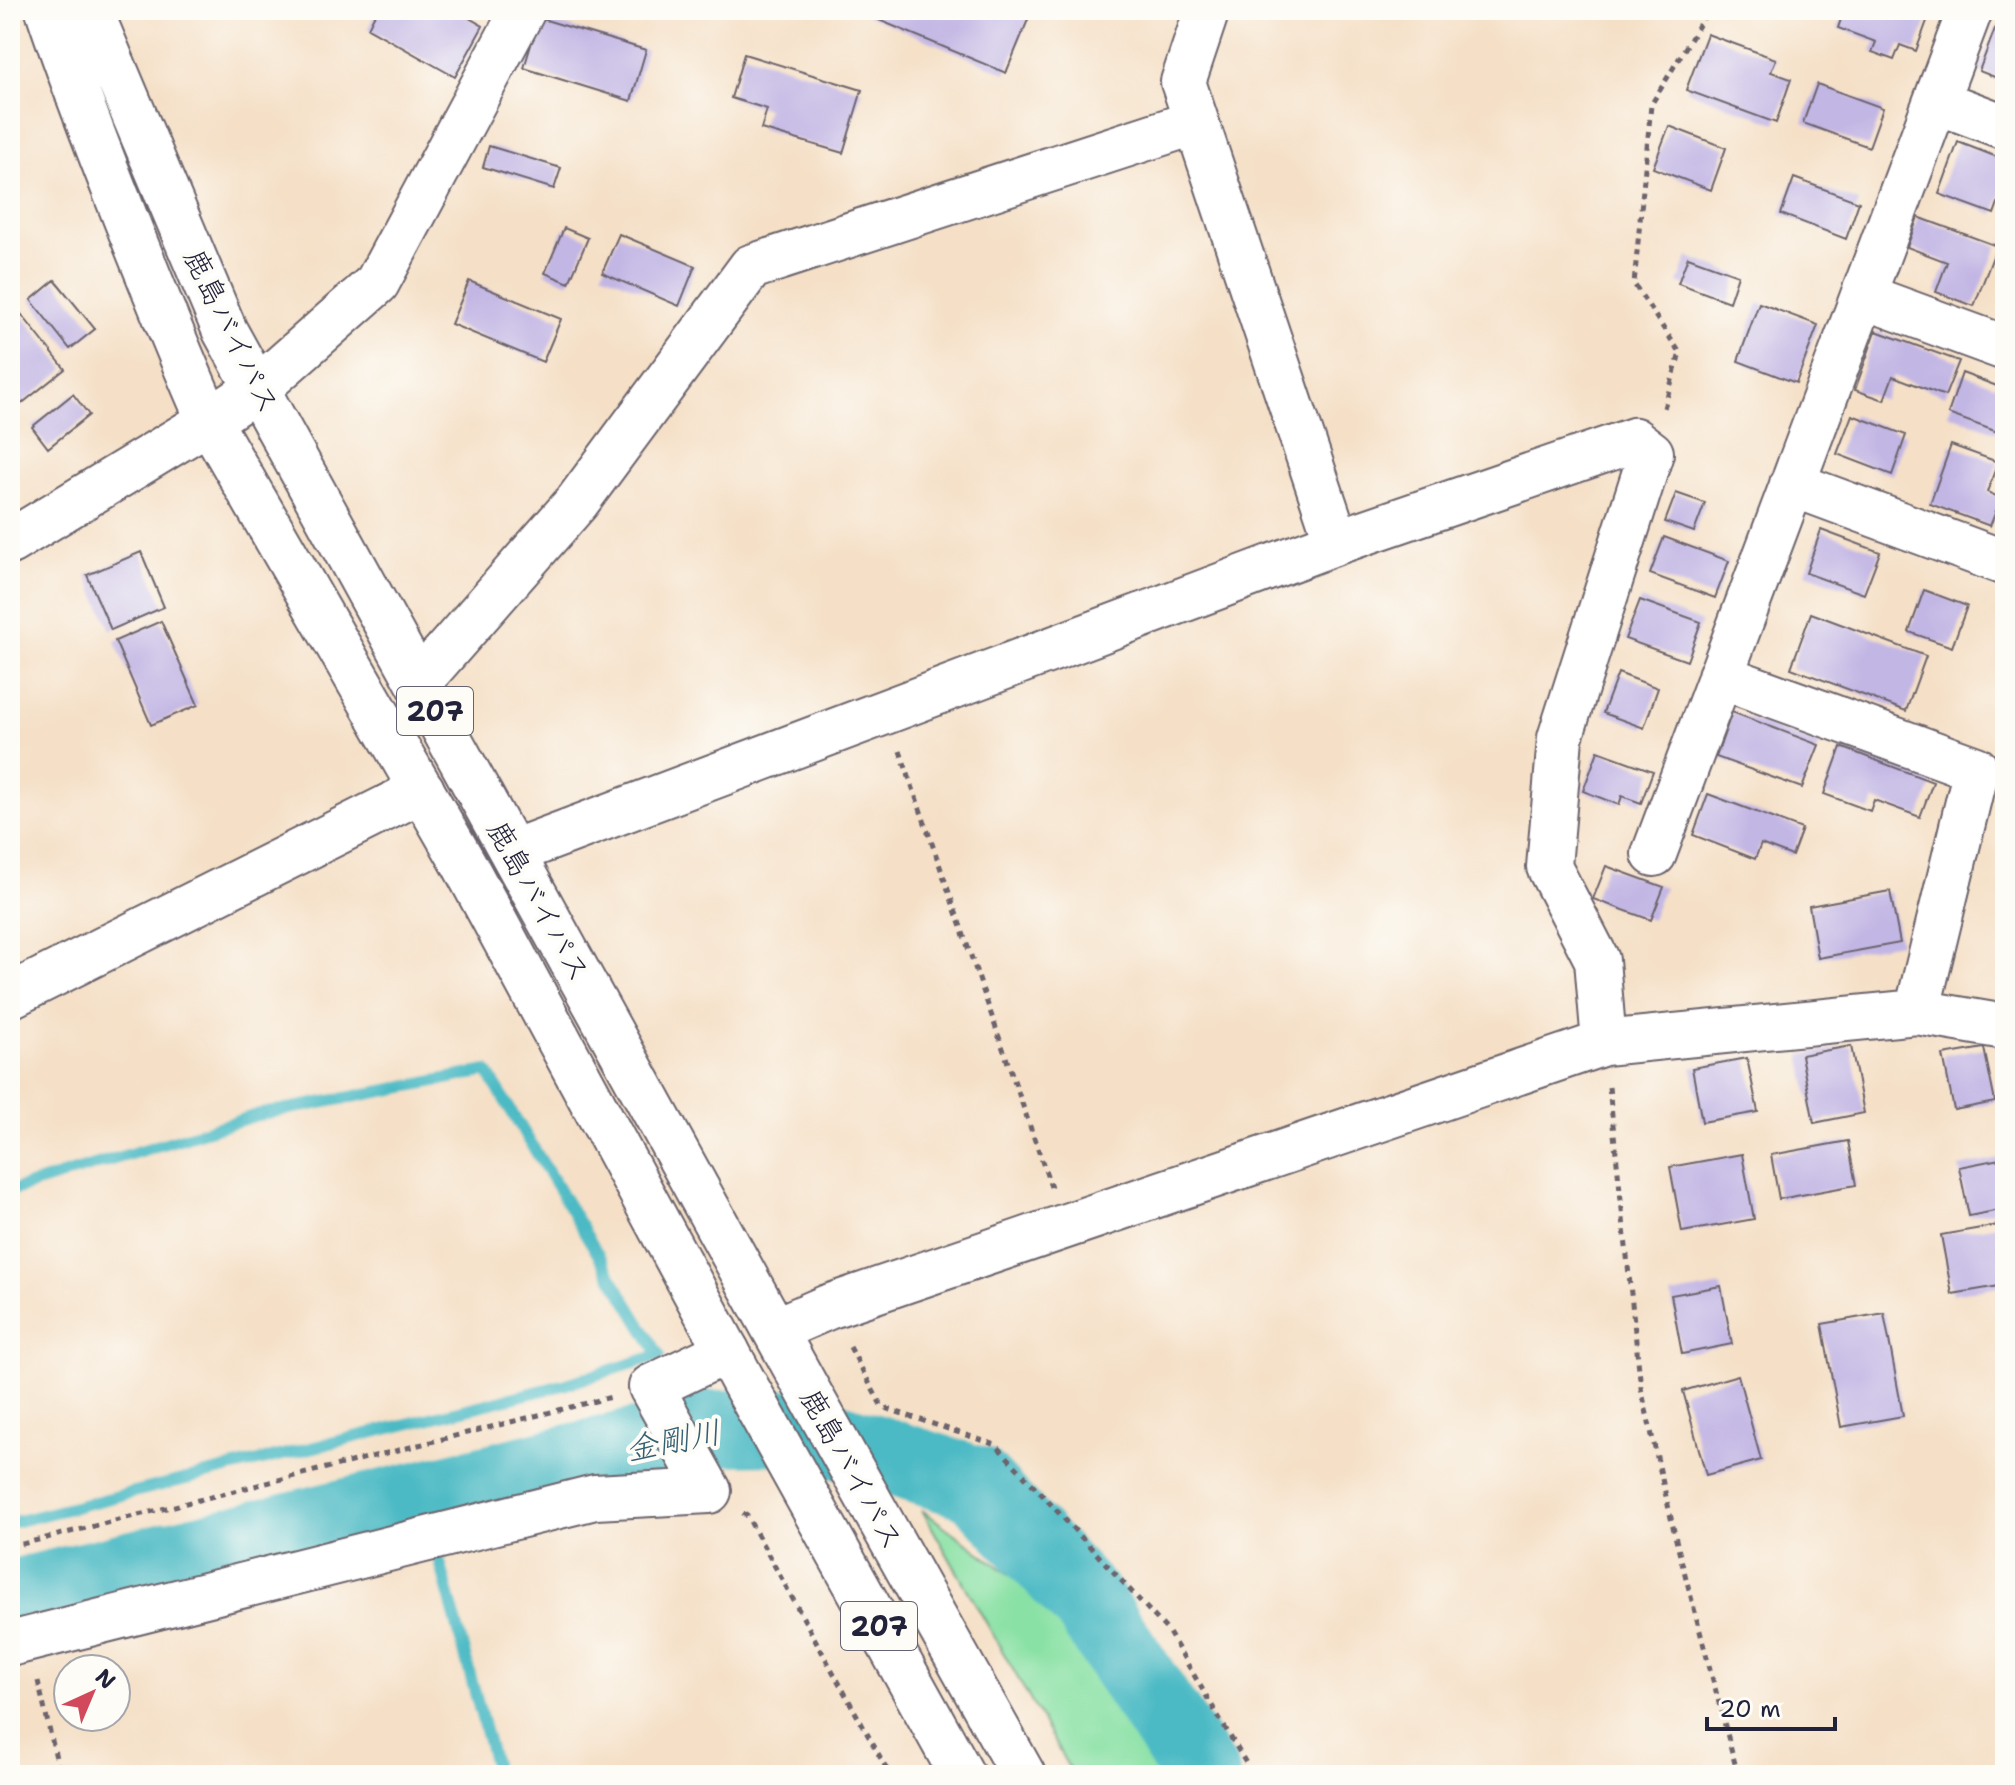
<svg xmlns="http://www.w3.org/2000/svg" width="2015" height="1785" viewBox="0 0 2015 1785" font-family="'Shantell Sans','Klee One',sans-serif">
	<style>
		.green { fill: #8ae1a5; stroke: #568270; stroke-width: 2 }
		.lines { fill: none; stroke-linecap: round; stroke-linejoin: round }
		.stream { stroke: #4cbac4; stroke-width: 12 }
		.river { stroke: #4cbac4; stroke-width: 76 }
		.building { fill: #c2b6e4 }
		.street-casing { stroke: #6c646c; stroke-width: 48 }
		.secondary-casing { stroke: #6c646c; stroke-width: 48 }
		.highway-casing { stroke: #6c646c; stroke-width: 48 }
		.path { stroke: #6c646c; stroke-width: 5; stroke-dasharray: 6 6; stroke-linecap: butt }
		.street { stroke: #fff; stroke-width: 44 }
		.secondary { stroke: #fff; stroke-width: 44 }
		.highway { stroke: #fff; stroke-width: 44 }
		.labels { text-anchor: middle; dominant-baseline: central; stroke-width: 8; stroke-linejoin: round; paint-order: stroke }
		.shield { fill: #fdfcf7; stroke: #646373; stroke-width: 2 }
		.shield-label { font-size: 28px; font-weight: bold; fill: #22223b }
		.street-label { font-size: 30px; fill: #22223b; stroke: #fdfcf7 }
		.water-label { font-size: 32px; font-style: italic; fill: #335f72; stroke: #fdfcf7 }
	</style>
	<rect width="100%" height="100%" fill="#fdfcf7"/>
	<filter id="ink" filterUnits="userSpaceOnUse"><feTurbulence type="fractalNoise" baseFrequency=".0125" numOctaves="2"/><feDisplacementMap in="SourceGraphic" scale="16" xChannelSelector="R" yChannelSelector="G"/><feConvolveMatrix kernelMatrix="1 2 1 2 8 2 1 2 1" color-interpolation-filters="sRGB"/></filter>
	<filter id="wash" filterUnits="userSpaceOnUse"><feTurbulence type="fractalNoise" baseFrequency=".006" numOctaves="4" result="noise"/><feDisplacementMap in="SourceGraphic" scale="32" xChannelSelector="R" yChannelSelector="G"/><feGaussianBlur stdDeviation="1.8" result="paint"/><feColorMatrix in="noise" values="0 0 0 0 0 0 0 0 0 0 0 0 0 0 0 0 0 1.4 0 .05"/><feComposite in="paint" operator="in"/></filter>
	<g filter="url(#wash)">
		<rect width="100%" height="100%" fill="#f5e0c7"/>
		<path class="green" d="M922,1510l121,89 118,176h-88z"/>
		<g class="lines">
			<path class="stream" d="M10,1191l247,-76 230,-44 172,284 -96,30 -553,138
				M686,1393l25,35
				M430,1524l2,-27
				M436,1547l61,228"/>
			<path class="river" d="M10,1598l701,-170 82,-1 183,57 113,120 113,171"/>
		</g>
		<g id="blocks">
			<path class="building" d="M377,10h78l28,16 -28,51 -87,-49z
				M864,10h168l-26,63 -144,-60z
				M1844,10h87l-15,41 -16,-6 -6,15 -22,-8 4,-10 -38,-14z
				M539,18l107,32 -15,51 -107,-33z
				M1996,26l9,4v51l-26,-10z
				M1707,34l69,25 -5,13 20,7 -15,44 -90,-33z
				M744,54l118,36 -19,63 -82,-24 6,-20 -36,-11z
				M1817,84l66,24 -14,39 -66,-24z
				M1669,126l57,22 -15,42 -58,-22z
				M1958,142l47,18v24l-11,30 -55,-20z
				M489,146l72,22 -7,21 -71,-22z
				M1794,178l65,24 -13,37 -65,-25z
				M1918,217l79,29 -23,60 -38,-14 11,-30 -40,-15z
				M564,228l24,10 -19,45 -24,-10z
				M619,234l76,32 -16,40 -77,-33z
				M1688,257l50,18 -9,27 -51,-19z
				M55,280l40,49 -25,20 -39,-49z
				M469,281l92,38 -18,43 -92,-38z
				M10,300l55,69 -55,44z
				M1759,303l59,22 -22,58 -58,-22z
				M1876,331l83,30 -14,35 -52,-20 -9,24 -29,-10z
				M1962,373l43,16v38l-2,7 -55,-20z
				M73,394l16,21 -41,33 -16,-21z
				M1852,415l54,20 -14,40 -55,-21z
				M1951,445l47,17 -11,30 14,6 -11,28 -60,-22z
				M1676,493l29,10 -11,29 -29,-10z
				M1821,530l59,22 -16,42 -58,-21z
				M1664,537l65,24 -14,37 -65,-24z
				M141,552l23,55 -53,23 -24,-55z
				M1924,590l43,16 -15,41 -43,-15z
				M1640,600l61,22 -14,39 -62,-22z
				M1811,613l115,43 -20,55 -115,-43z
				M161,621l37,84 -47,20 -36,-84z
				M1618,673l40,15 -14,40 -41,-15z
				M1732,712l87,33 -17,43 -86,-31z
				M1841,747l92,35 -13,35 -46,-17 -4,11 -46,-17z
				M1598,751l55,20 -12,32 -19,-7 -3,9 -36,-14z
				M1708,794l94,35 -10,27 -31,-12 -6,15 -62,-24z
				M1606,866l58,21 -13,33 -58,-21z
				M1890,891l10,52 -82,15 -9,-52z
				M1851,1046l13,67 -50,10 -13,-68z
				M1984,1048l11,54 -41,8 -11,-55z
				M1747,1058l11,54 -56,10 -10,-54z
				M1848,1141l8,44 -77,14 -8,-44z
				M1742,1154l12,65 -72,13 -12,-65z
				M2005,1158v51l-36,7 -10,-49z
				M2004,1224l1,61 -53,9 -11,-59z
				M1721,1286l11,58 -50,10 -11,-59z
				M1884,1313l19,103 -62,11 -19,-103z
				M1738,1375l23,85 -55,15 -23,-84z"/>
		</g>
	</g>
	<g filter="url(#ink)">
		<use href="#blocks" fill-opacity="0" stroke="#6c646c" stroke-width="2"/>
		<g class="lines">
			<g class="street-casing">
				<path id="street" d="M1207,10l-24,72 154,460
					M1936,101l69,26
					M1863,296l142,52
					M258,388l119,-105 146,-273
					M1792,484l213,79
					M1720,676l256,93 -59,243
					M419,682l158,-180 174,-235 445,-145
					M513,852l824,-310 297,-102 17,13 -91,285 -11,129 48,93 7,83
					M1654,854l316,-844
					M10,996l412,-206
					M775,1330l53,-23 776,-264 313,-31 88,15
					M10,1644l585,-147 114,-6 -58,-104 76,-36"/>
			</g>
			<g class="secondary-casing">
				<path id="secondary" d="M10,542l199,-121 49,-33"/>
			</g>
			<g class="highway-casing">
				<path id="highway" d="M48,10c23,70 50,138 77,207 27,68 54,136 84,204l255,443 279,517 219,394
					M90,10l135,321 587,1067 211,377"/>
			</g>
			<path class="path" d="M1664,408l16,-55 -46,-69 17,-179 57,-95
				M900,751l151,436
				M1609,1087l32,301 36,156 61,231
				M850,1347l32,60 114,38 172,186 85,144
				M743,1513l4,3 143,259
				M10,1547l601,-150
				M38,1681l22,94"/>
			<use href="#street" class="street"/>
			<use href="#secondary" class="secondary"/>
			<use href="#highway" class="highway"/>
		</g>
	</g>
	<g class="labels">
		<g class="shield">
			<rect x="397" y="687" width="76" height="48" rx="6"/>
			<rect x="841" y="1602" width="76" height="48" rx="6"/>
		</g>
		<g class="shield-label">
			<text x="435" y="711">207</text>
			<text x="879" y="1626">207</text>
		</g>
		<g class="street-label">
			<text transform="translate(232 331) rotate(64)">鹿島バイパス</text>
			<text transform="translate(539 901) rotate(61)">鹿島バイパス</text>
			<text transform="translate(852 1469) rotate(61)">鹿島バイパス</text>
		</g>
		<g class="water-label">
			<text transform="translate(673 1440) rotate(-11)">金剛川</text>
		</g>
	</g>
	<rect width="2015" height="1785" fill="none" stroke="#fdfcf7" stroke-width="40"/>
	<g transform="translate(92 1693) rotate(44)"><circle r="38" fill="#fdfcf7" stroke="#a5a5ac" stroke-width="2"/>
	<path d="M0-6L14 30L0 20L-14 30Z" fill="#d1495b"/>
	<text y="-12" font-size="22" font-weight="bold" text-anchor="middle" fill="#22223b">N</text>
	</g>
	<path d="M1707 1717v12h128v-12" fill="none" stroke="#22223b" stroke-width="4"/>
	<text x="1719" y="1717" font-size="24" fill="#22223b" stroke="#fdfcf7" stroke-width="6" paint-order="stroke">20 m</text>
</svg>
